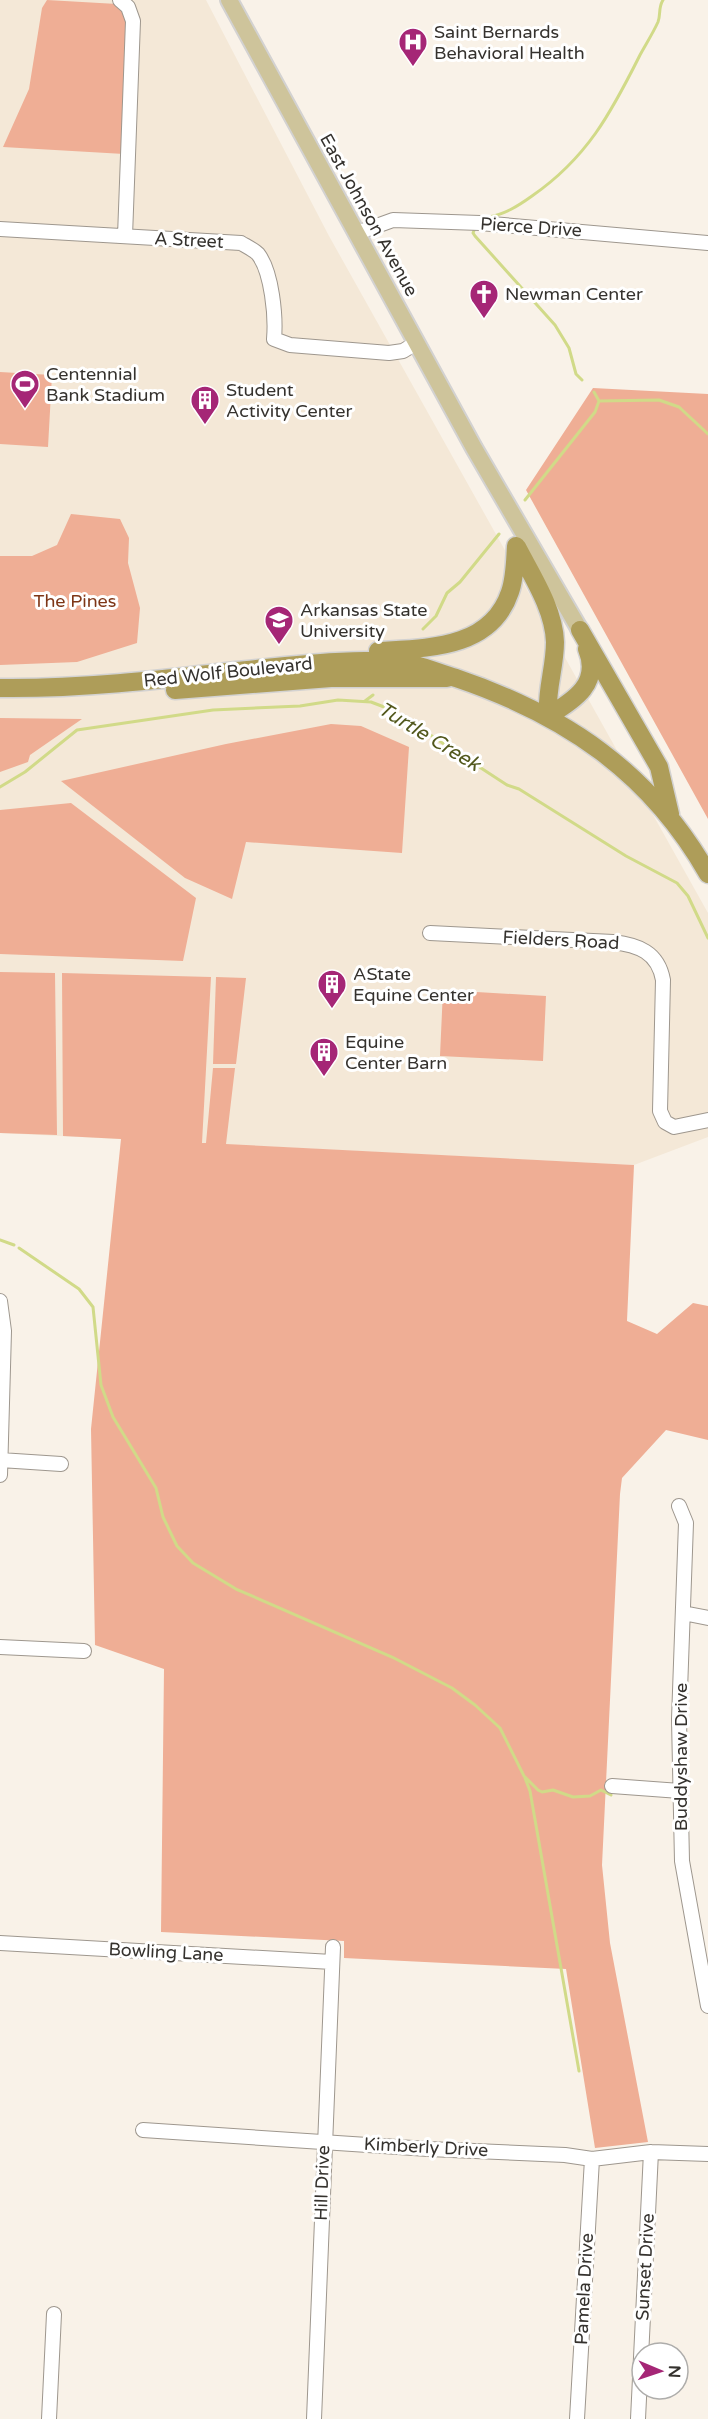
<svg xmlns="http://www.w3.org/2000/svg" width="708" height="2419" viewBox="0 0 708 2419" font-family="'Varela Round',sans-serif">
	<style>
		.built { fill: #f4e8d7 }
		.green { fill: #efae95 }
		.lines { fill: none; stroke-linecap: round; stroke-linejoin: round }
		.stream { stroke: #d1da88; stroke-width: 3 }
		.minor-casing { stroke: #9e978e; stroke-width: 16 }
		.major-casing { stroke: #d3d2d1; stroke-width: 20 }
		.highway-casing { stroke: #d3d2d1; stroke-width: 21 }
		.minor { stroke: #fff; stroke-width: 14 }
		.major { stroke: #cec49b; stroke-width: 16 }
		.highway { stroke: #ae9d59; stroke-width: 18 }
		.labels { text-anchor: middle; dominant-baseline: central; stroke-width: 6; stroke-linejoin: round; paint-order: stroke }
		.poi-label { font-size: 18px; fill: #35322e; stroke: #fff; text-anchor: start }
		.street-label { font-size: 18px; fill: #35322e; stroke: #fff }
		.park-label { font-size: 18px; fill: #7e3617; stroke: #fff }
		.water-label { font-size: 20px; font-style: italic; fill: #52581c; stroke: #fff }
	</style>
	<rect width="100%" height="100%" fill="#f9f2e8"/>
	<path class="built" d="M0,0h206l123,236 379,677v224l-74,28 -634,-32z"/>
	<path class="green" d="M47,0l70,4 11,9 -4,141 -121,-7 26,-58 13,-81z
		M0,372l52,3 -4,72 -48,-3z
		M593,388l115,6v425l-182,-329z
		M71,514l49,5 9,19 -1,25 12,45 -3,35 -60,19 -77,3v-109h32l25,-11z
		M0,718l82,1 -52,36 -2,7 -28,10z
		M331,724l30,2 48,21 -7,106 -156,-11 -14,57 -47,-21 -124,-97 165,-37z
		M71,803l125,95 -13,63 -183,-7v-144z
		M0,972l55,1 2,162 -57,-2z
		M62,973l149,4 -9,166h4l7,-75h22l-9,76 408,21 -7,156 30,13 36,-31 15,3v134l-42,-10 -44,48 -2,16 -18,371 8,78 38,199 -53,6 -29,-179 -222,-11v-17l-183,-9 3,-263 -69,-24 -4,-216 30,-290 -58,-3z
		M216,977l30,1 -10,86h-23z
		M443,990l103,6 -3,65 -103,-5z"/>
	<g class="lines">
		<path class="stream" d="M487,217c17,-2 31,-11 45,-21 55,-38 79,-83 108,-141 6,-11 13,-22 18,-33 3,-8 0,-14 5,-22
			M475,228l-2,5 2,3 80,89 14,23 7,26 6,6
			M594,392l5,9
			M525,500l70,-88 4,-11 60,-1 20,7 29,27
			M423,629l13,-13 11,-23 13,-11 39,-48
			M365,701l8,-6
			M0,787l25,-15 52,-42 136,-20 87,-4 38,-6 33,2 21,8 115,75 12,4 107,67 51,27 11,13 20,42
			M0,1240l14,5
			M19,1248l60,41 14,18 8,78 12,32 43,71 7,29 14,29 16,17 43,26 156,68 60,31 23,17 25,23 24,48 14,14 4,2 11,-2 20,7 17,-1 11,-6 10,5
			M525,1778l5,13 49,280"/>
		<g class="minor-casing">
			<path id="minor" d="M120,0l8,7 5,14 -8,215
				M0,229l241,14c5,3 13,7 17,11 14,18 18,63 16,85l16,6 99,8 14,-2 13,-8
				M357,233l36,-13 87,3 228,20
				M430,933l183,9c25,3 45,10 50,38l-3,131 5,11 9,5 34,-7
				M0,1301l4,30 -4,144
				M0,1460l61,4
				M679,1506l7,17 -7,196 3,142 26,145
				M683,1613l25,5
				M0,1647l84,4
				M612,1786l68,5
				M0,1943l332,19
				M143,2130l285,19 137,6 27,4 59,-7 57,2
				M49,2419l5,-105
				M314,2419l19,-472
				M577,2419l15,-260
				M638,2419l13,-267"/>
		</g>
		<g class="major-casing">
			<path id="major" d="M229,0l245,448 106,182"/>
		</g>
		<g class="highway-casing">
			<path id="highway" d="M517,547c15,29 37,62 38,95 0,26 -9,48 -7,74
				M580,630l79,137 11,47
				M378,651c50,-3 113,-2 132,-59 5,-14 5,-31 6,-46
				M0,688c79,1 158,-8 236,-17 53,-5 105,-12 159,-10 22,2 40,11 61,17 109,37 194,94 252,196
				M175,690l156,-12h116
				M548,716c27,-16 53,-33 39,-67"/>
		</g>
		<use href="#minor" class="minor"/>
		<use href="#major" class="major"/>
		<use href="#highway" class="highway"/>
	</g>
	<defs>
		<g id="hospital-pin" transform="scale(1.5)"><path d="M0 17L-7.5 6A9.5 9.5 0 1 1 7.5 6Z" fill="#a52676" stroke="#fff"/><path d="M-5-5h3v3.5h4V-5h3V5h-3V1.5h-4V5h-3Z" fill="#fff"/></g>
		<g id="church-pin" transform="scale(1.5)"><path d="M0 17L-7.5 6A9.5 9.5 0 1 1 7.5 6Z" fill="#a52676" stroke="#fff"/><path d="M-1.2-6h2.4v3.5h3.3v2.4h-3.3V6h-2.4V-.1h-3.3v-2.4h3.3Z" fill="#fff"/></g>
		<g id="stadium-pin" transform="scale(1.5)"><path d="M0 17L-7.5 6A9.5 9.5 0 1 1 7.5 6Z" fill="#a52676" stroke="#fff"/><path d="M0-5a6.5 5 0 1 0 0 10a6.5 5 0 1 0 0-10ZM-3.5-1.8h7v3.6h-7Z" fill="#fff"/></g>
		<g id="building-pin" transform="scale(1.5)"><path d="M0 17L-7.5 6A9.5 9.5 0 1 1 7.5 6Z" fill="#a52676" stroke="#fff"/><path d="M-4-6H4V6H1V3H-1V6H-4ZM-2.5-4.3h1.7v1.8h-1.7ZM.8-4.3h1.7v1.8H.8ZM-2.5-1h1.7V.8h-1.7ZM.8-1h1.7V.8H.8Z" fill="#fff"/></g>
		<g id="university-pin" transform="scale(1.5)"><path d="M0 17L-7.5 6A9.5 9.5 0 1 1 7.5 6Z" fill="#a52676" stroke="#fff"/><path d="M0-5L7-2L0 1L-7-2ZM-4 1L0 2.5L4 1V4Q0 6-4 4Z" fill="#fff"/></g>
	</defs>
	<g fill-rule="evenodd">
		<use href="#hospital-pin" x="413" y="42"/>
		<use href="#church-pin" x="484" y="294"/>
		<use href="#stadium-pin" x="25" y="384"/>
		<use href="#building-pin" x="205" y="400"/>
		<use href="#university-pin" x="279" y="620"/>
		<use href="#building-pin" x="332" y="984"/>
		<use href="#building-pin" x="324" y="1052"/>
	</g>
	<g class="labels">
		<g class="poi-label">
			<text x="434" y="32">Saint Bernards<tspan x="434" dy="21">Behavioral Health</tspan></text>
			<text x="505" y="294">Newman Center</text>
			<text x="46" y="374">Centennial<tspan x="46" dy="21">Bank Stadium</tspan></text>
			<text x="226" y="390">Student<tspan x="226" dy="21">Activity Center</tspan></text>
			<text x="300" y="610">Arkansas State<tspan x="300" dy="21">University</tspan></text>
			<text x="353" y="974">AState<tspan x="353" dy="21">Equine Center</tspan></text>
			<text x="345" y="1042">Equine<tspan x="345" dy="21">Center Barn</tspan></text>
		</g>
		<g class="street-label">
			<text transform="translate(369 215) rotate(61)">East Johnson Avenue</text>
			<text transform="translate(531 227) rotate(4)">Pierce Drive</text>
			<text transform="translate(189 240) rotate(3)">A Street</text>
			<text transform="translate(228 672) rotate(-6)">Red Wolf Boulevard</text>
			<text transform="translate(561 940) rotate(3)">Fielders Road</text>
			<text transform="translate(681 1757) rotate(-90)">Buddyshaw Drive</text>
			<text transform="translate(166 1952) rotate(3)">Bowling Lane</text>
			<text transform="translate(426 2147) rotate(3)">Kimberly Drive</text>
			<text transform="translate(322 2183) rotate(-88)">Hill Drive</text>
			<text transform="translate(645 2267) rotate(-87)">Sunset Drive</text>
			<text transform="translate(584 2289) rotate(-87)">Pamela Drive</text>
		</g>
		<g class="park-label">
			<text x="75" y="601">The Pines</text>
		</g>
		<g class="water-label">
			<text transform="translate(429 737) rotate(31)">Turtle Creek</text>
		</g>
	</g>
	<g transform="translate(660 2371) rotate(92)"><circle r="28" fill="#ffffff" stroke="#aeadab" stroke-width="1.5"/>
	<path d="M0-4.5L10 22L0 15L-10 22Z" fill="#a52676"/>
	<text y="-9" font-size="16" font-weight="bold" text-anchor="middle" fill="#35322e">N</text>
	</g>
</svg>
